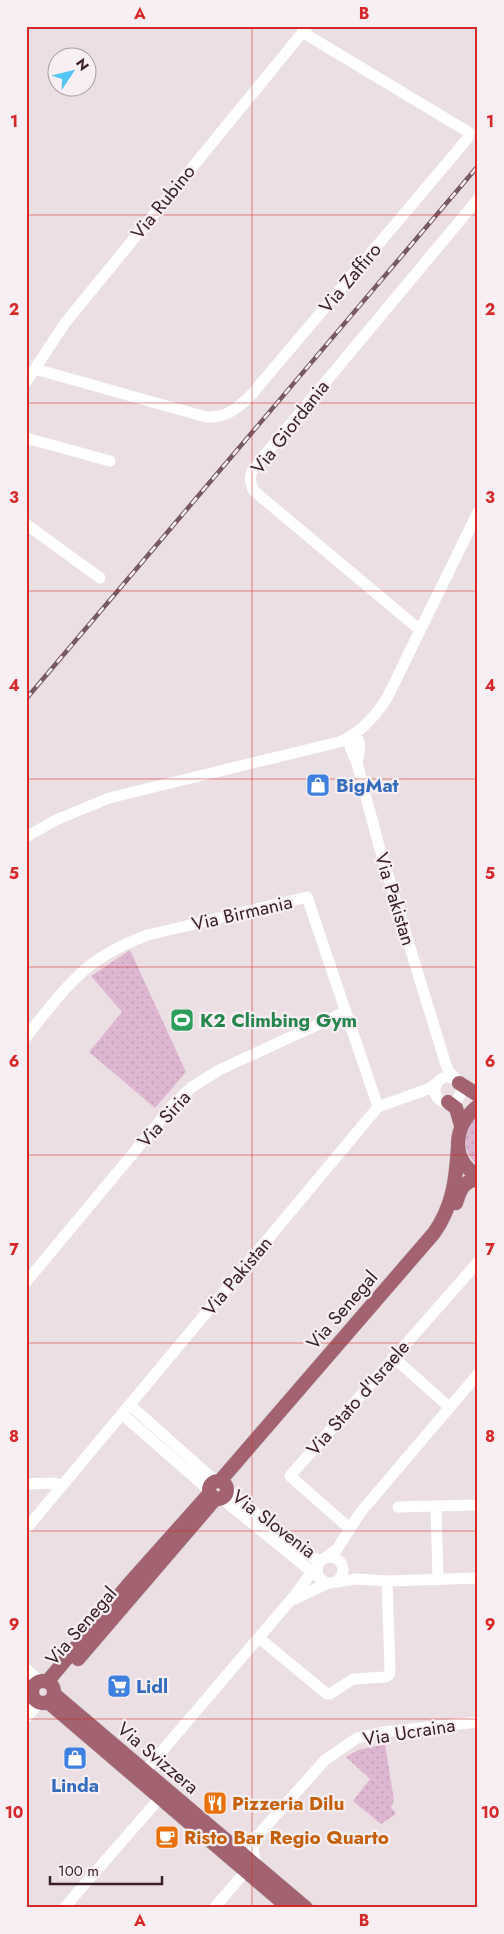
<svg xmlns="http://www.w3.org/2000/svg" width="504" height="1934" viewBox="0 0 504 1934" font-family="Jost,sans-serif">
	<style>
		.grass { fill: url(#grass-dots) }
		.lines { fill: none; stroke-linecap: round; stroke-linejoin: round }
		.major-casing { stroke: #c4bcbe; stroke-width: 15 }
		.minor { stroke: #fff; stroke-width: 11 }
		.major { stroke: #a26270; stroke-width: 14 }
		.rail-casing { stroke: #775a60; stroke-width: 4.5 }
		.rail { stroke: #f7eff3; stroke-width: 2.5; stroke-dasharray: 8; stroke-linecap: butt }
		.grid { fill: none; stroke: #d62828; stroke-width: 1; stroke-opacity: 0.55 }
		.labels { text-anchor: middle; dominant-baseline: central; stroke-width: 4.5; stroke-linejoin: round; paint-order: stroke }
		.street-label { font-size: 19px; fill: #3b2026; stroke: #f7eff3 }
		.shop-label { font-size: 19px; font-weight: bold; fill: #366cbe; stroke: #f7eff3; text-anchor: start }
		.leisure-label { font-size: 19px; font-weight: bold; fill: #27864d; stroke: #f7eff3; text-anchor: start }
		.food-label { font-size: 19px; font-weight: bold; fill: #c56008; stroke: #f7eff3; text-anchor: start }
		.neatline { fill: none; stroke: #d62828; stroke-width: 2 }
		.grid-label { font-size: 16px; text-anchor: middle; font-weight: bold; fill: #d62828 }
	</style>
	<defs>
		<pattern id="grass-dots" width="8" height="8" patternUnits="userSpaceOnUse" patternTransform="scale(1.25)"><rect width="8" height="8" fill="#ddb7d1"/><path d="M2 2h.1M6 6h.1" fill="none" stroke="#bf9db3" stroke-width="1.8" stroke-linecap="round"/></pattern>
	</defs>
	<rect width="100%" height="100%" fill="#ebdfe4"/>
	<path class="grass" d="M130,950l56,122 -31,36 -66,-56 33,-40 -31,-36z
		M478,1115v51c-18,-17 -15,-35 0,-51z
		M385,1744l9,56 -3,7 5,7 -15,10 -28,-23 17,-22 -24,-22 12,-7z"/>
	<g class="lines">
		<g class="major-casing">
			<path id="major" d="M459,1083l19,12
				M448,1102l8,6 5,17
				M478,1106c-24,19 -29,53 0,70
				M456,1203c4,-13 7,-22 22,-24
				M220,1481l214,-248c19,-27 22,-54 24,-86
				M209 1490a9 9 0 1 1 18 0a9 9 0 1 1-18 0Z
				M78,1659l138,-161
				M32 1692a11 11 0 1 1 22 0a11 11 0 1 1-22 0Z
				M47,1682l81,-97 82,-92
				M54,1694l252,214
				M48,1702l241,206"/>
		</g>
		<path class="minor" d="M35,369l171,48c21,1 32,-9 46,-23l216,-256 1,-5 -4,-3 -163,-98
			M26,382l39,-59 242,-296
			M26,438l84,23
			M26,524l74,54
			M420,630l-166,-139c-4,-8 -5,-14 -1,-22l225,-270
			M352,735c-6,9 1,19 5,28l22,83 66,216 4,10 7,7
			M352,735c12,5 7,17 5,28
			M26,837l30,-17 53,-22 230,-56c21,-9 35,-24 48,-44l91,-186
			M26,1037c16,-20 32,-42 50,-59 19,-20 47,-34 72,-43l159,-38 71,210
			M435 1090a13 13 0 1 1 26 0a13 13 0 1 1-26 0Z
			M26,1282l149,-179 17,-16 27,-17 126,-58
			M393,1357l56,50
			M130,1405l81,72 7,4
			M122,1414l87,76
			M26,1484l25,-1 12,2
			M227,1487l5,7 35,29 47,35 8,2
			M218,1499l8,3 91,74
			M398,1507l38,-1
			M349,1528l-59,-52 188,-214
			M26,1529l352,-422 50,-18 9,-6
			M317 1570a13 13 0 1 1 26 0a13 13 0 1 1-26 0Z
			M325,1558l12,-9 23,-36 118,-139
			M438,1580l-2,-74 41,-1
			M336,1582l20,-3 31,2 91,-3
			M295,1599l33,-16
			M259,1638l68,56h3l23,-15 32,-2 4,-2 1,-5 -3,-89
			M26,1669l15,13
			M26,1687l7,5
			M26,1704l8,-7
			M26,1718l14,-16
			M140,1777l155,-182 22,-30
			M231,1843l15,-2 13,-7 66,-74 32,-22 26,-6 95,-10
			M256,1864l-3,-15 6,-15
			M64,1908l101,-116
			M214,1908l32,-37"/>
		<use href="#major" class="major"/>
		<g class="rail-casing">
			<path id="rail" d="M26,699l452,-533"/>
		</g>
		<use href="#rail" class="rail"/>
	</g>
	<path class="grid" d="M252,26v1882M26,215h452M26,403h452M26,591h452M26,779h452M26,967h452M26,1155h452M26,1343h452M26,1531h452M26,1719h452"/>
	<defs>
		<g id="shop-square" transform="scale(1.25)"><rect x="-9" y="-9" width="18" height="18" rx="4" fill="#3f7fe0" stroke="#f7eff3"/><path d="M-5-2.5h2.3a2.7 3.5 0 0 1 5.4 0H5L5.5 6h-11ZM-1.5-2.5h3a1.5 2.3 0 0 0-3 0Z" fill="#fff"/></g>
		<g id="stadium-square" transform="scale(1.25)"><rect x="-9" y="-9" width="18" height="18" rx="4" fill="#2e9e5b" stroke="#f7eff3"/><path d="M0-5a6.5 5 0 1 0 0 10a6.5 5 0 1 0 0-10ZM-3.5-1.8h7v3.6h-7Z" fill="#fff"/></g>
		<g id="supermarket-square" transform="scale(1.25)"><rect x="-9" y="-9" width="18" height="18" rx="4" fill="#3f7fe0" stroke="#f7eff3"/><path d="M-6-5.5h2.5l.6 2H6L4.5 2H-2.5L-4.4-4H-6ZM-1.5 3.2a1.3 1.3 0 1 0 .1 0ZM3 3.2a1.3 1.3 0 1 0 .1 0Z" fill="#fff"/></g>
		<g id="restaurant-square" transform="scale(1.25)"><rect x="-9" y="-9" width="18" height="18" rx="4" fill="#e8710a" stroke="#f7eff3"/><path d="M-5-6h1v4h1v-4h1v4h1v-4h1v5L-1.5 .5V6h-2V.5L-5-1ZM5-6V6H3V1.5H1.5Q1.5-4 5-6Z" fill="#fff"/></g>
		<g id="cafe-square" transform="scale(1.25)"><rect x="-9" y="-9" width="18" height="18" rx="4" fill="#e8710a" stroke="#f7eff3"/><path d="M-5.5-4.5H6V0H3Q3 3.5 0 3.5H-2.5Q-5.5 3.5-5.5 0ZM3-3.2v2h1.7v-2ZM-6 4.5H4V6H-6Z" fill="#fff"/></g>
	</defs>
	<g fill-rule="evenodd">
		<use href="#shop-square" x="318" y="785"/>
		<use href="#stadium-square" x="182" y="1020"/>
		<use href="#supermarket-square" x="119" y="1686"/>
		<use href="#shop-square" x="75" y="1758"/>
		<use href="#restaurant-square" x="215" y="1803"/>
		<use href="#cafe-square" x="167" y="1837"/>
	</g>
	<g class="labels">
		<g class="street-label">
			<text transform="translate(163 202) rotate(-51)">Via Rubino</text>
			<text transform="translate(350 278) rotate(-50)">Via Zaffiro</text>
			<text transform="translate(290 427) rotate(-52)">Via Giordania</text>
			<text transform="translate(395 899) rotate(73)">Via Pakistan</text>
			<text transform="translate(242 913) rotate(-13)">Via Birmania</text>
			<text transform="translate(164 1119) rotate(-48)">Via Siria</text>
			<text transform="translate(237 1276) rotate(-50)">Via Pakistan</text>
			<text transform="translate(342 1310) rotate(-49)">Via Senegal</text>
			<text transform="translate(358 1398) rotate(-49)">Via Stato d'Israele</text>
			<text transform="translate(274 1524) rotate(37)">Via Slovenia</text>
			<text transform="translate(81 1626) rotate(-49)">Via Senegal</text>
			<text transform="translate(409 1732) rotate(-9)">Via Ucraina</text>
			<text transform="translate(158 1758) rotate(40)">Via Svizzera</text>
		</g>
		<g class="shop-label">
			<text x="336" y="785">BigMat</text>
			<text x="136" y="1686">Lidl</text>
			<text x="75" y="1785" text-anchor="middle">Linda</text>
		</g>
		<g class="leisure-label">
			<text x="200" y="1020">K2 Climbing Gym</text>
		</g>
		<g class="food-label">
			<text x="232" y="1803">Pizzeria Dilu</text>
			<text x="184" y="1837">Risto Bar Regio Quarto</text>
		</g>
	</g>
	<rect width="504" height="1934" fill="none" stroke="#f7eff3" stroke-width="55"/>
	<g transform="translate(72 72) rotate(55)"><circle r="24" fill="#f7eff3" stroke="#ac9ca1"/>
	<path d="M0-4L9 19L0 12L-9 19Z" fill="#52c7f6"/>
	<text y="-8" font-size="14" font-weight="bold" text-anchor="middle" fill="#3b2026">N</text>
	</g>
	<path d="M50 1876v8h112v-8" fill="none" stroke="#3b2026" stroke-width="2.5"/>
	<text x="58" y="1876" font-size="15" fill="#3b2026" stroke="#f7eff3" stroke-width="4" paint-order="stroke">100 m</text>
	<rect x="28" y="28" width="448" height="1878" class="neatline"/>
	<g class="grid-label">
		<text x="140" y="19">A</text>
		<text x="364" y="19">B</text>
		<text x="14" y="127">1</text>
		<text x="490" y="127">1</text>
		<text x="14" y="315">2</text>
		<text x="490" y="315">2</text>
		<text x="14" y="503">3</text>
		<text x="490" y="503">3</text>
		<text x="14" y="691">4</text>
		<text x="490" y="691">4</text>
		<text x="14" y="879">5</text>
		<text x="490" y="879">5</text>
		<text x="14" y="1067">6</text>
		<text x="490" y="1067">6</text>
		<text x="14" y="1255">7</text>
		<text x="490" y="1255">7</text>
		<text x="14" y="1442">8</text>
		<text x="490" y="1442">8</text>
		<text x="14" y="1630">9</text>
		<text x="490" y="1630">9</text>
		<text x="14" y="1818">10</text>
		<text x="490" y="1818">10</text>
		<text x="140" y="1926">A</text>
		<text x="364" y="1926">B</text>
	</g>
</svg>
